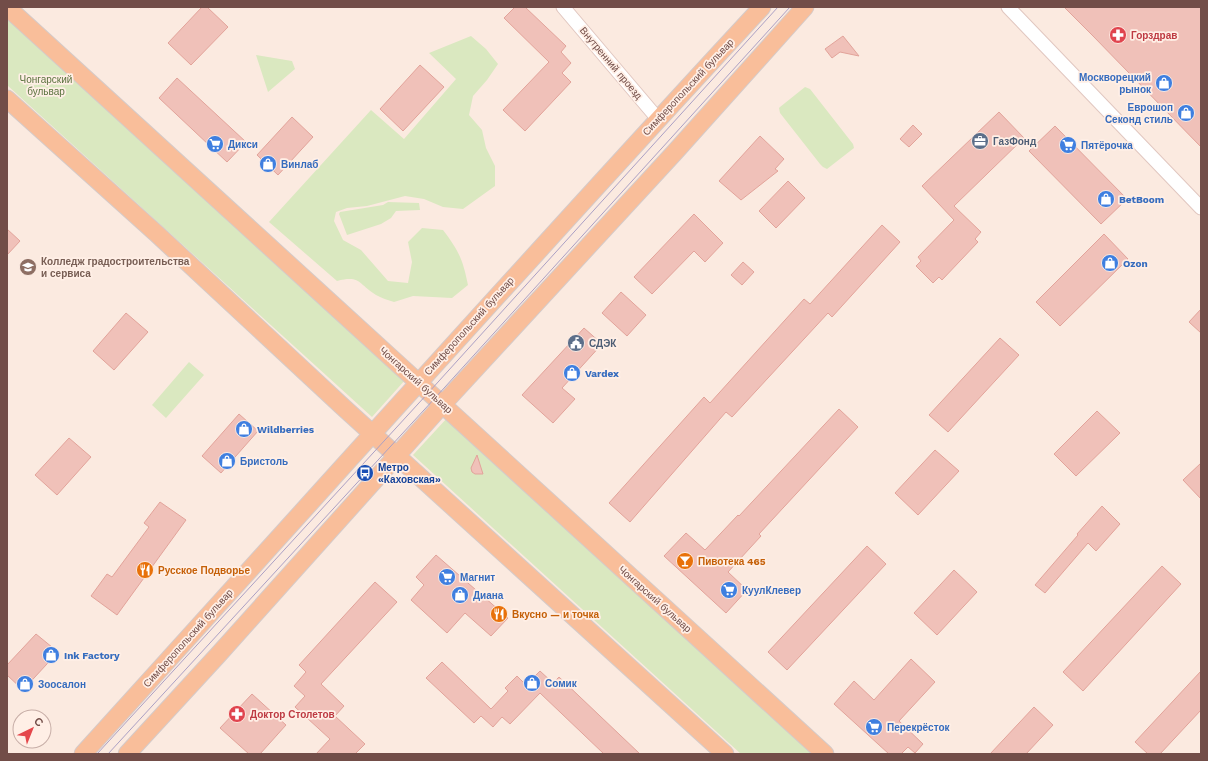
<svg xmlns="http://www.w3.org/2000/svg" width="1208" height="761" viewBox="0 0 1208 761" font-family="'Work Sans',sans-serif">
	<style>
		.green { fill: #dae8c0 }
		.building { fill: #f0c1b9; stroke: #e2a39a }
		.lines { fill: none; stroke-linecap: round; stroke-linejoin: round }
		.minor-casing { stroke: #e1c7c0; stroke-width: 15 }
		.major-casing { stroke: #d5cac8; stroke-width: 19 }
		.minor { stroke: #fff; stroke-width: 13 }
		.major { stroke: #f9be9a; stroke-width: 17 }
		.tram { stroke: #aba0c4; stroke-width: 1 }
		.labels { text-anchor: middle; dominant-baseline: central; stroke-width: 3.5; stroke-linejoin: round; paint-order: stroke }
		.health-label { font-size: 10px; font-weight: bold; fill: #be3a42; stroke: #ffefe6; text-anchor: start }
		.street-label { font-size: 10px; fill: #724d48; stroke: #ffefe6 }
		.shop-label { font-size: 10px; font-weight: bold; fill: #366cbe; stroke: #ffefe6; text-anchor: start }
		.park-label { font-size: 10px; fill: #5a723e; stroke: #ffefe6 }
		.service-label { font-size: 10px; font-weight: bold; fill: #4e5e75; stroke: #ffefe6; text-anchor: start }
		.education-label { font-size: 10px; font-weight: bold; fill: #785e54; stroke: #ffefe6; text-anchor: start }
		.transit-label { font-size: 10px; font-weight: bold; fill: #164399; stroke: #ffefe6; text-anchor: start }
		.food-label { font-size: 10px; font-weight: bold; fill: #c56008; stroke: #ffefe6; text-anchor: start }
	</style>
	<rect width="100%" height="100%" fill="#fbeae0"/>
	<path class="green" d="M7,15l399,364 -34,38 -365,-332z
		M471,36l15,13 12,15 -11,16 -14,16 -4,19 13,15 4,18 9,18v20l-32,23 -20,-2 -19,-8 -19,-3 -38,10 -20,2 -11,4 -2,9 9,19 18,10 27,31 20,2 4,-21 -4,-20 14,-14 21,2c16,21 20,30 25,55l-16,13 -39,-2 -19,6c-6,-2 -13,-4 -18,-7 -18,-11 -15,-20 -39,-14l-68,-59 102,-112 33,29 52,-60 -27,-26z
		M256,55l36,6 3,8 -27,23z
		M805,87l5,2 43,55 1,4 -27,21 -4,-2 -3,-3 -40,-51 -1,-5 1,-1z
		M388,202l31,1 1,7 -24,1 -5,7 -10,6 -34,11 -8,-21 1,-2 43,-7z
		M189,362l15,13 -38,43 -14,-13z
		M448,417l364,337h-71l-328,-299z"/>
	<path class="building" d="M202,7h5l21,20 -37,38 -23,-22z
		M515,7h10l41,39 -5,6 10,11 -9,10 9,9 -46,49 -22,-21 46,-48 -45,-44z
		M1064,7h137v140l-108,-111z
		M843,36l16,20 -19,-4 -8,6 -7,-9z
		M420,65l24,22 -41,44 -23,-22z
		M177,78l69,64 -19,20 -68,-64z
		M999,112l25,26 -70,68 27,26 -6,7 3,3 -36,38 -3,-3 -6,6 -17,-17 5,-5 -3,-4 36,-37 -32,-34z
		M292,117l21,20 -35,38 -21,-20z
		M913,125l9,9 -13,13 -9,-8z
		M1055,126l72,73 -26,25 -72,-73z
		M760,136l24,23 -9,10 3,2 -37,29 -22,-19z
		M788,181l17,17 -29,30 -17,-17z
		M694,214l29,29 -18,19 -11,-11 -42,43 -18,-17z
		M882,225l18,17 -68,75 -4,-4 -96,104 -6,-5 -96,110 -21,-19 95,-106 6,6 94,-104 6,5z
		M7,229l13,12 -13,14z
		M1104,234l24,25 -68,67 -24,-24z
		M743,262l11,10 -12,13 -11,-10z
		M621,292l25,23 -19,21 -25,-23z
		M1201,309v24l-12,-11z
		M126,313l22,19 -34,38 -21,-19z
		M584,328l18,16 -40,44 13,11 -22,24 -31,-28z
		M1000,338l19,17 -71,77 -19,-17z
		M839,409l19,18 -99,107 2,2 -33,36 19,18 -21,23 -62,-57 22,-23 19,17 33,-35 1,1z
		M1097,411l23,22 -44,43 -22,-22z
		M239,414l19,17 -37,42 -19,-17z
		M69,438l22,19 -34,38 -22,-20z
		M935,450l24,21 -41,44 -23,-22z
		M477,455l6,19h-8l-3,-2 -1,-4z
		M1201,463v36l-18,-19z
		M160,502l26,18 -69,95 -26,-19 16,-22 5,3 37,-50 -5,-4z
		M1102,506l18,18 -24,27 -8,-8 -43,50 -10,-8 43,-50 -1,-1z
		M867,546l19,18 -99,106 -19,-18z
		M436,555l72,63 -17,18 -26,-23 -18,20 -36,-33 13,-15 -8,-8z
		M1162,566l19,18 -98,107 -20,-19z
		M954,570l23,22 -40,43 -23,-22z
		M375,582l22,20 -76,82 23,22 -9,10 30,28 -10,10h-39l14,-15 -35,-32 10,-11 -11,-10 12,-14 -7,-7z
		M36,634l22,18 -35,38 -16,-15v-10z
		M911,659l24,23 -36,39 24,23 -8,9 -7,-6 -7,7h-12l-55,-50 20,-23 20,19z
		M442,662l49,47 17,-18 -3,-3 12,-12 9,9 14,-14 13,12 6,-6 81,77h-36l-64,-61 -30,31 -8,-7 -9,10 -12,-11 -7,7 -48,-45z
		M1201,671v39l-41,44h-12l-13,-12z
		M252,694l34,31 -26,29h-11l-29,-26z
		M1034,707l19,18 -27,29h-36z"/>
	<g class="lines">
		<g class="minor-casing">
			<path id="minor" d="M563,7l95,112
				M1008,7l193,201"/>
		</g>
		<g class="major-casing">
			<path id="major" d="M7,7l818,747
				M7,99l150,135 186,173 382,347
				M83,754c226,-249 450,-500 679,-747
				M127,754l91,-99 225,-251 232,-252 130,-145"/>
		</g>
		<use href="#minor" class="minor"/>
		<use href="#major" class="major"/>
		<path class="tram" d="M97,754l332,-362 349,-385
			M108,754l327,-356 355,-391"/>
	</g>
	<defs>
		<g id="pharmacy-disc" transform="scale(0.9)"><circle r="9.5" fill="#e0444e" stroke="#ffefe6"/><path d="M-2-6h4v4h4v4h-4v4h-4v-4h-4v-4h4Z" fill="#fff"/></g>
		<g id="shop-disc" transform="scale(0.9)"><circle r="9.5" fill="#3f7fe0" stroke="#ffefe6"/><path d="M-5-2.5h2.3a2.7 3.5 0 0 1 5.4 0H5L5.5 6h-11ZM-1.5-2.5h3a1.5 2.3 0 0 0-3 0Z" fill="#fff"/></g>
		<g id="office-disc" transform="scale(0.9)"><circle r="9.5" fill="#5c6f8a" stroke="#ffefe6"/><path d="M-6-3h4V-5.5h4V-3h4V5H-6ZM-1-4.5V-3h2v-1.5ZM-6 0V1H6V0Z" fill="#fff"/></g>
		<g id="supermarket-disc" transform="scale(0.9)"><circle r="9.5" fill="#3f7fe0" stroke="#ffefe6"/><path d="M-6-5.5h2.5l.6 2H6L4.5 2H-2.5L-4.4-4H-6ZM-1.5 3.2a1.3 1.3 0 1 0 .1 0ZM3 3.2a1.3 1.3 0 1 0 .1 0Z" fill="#fff"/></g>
		<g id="university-disc" transform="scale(0.9)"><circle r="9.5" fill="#8d6e63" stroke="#ffefe6"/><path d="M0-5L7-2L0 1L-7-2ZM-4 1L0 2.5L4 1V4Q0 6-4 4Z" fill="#fff"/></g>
		<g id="civic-disc" transform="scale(0.9)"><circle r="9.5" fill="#5c6f8a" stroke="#ffefe6"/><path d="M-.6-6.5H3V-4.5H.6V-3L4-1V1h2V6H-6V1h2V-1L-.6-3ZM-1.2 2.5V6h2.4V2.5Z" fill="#fff"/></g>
		<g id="bus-disc" transform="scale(0.9)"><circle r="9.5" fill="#1a4fb4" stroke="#ffefe6"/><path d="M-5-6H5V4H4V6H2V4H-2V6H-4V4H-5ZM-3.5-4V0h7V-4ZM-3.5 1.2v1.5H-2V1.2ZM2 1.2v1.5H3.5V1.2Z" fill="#fff"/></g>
		<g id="bar-disc" transform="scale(0.9)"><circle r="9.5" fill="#e8710a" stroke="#ffefe6"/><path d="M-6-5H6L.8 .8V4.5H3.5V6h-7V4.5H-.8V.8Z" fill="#fff"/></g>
		<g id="restaurant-disc" transform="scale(0.9)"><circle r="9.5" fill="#e8710a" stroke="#ffefe6"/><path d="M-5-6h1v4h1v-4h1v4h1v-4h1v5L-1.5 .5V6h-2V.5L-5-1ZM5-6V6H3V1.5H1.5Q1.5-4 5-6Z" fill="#fff"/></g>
	</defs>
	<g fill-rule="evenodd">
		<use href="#pharmacy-disc" x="1118" y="35"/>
		<use href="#shop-disc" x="1164" y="83"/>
		<use href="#shop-disc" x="1186" y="113"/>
		<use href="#office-disc" x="980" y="141"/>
		<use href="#supermarket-disc" x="215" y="144"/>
		<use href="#supermarket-disc" x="1068" y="145"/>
		<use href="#shop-disc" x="268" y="164"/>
		<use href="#shop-disc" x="1106" y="199"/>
		<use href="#shop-disc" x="1110" y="263"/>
		<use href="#university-disc" x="28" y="267"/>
		<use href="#civic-disc" x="576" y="343"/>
		<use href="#shop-disc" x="572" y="373"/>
		<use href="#shop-disc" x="244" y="429"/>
		<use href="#shop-disc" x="227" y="461"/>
		<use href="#bus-disc" x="365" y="473"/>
		<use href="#bar-disc" x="685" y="561"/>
		<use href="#restaurant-disc" x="145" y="570"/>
		<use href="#supermarket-disc" x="447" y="577"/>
		<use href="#supermarket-disc" x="729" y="590"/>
		<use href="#shop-disc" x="460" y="595"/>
		<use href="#restaurant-disc" x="499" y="614"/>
		<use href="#shop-disc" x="51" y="655"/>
		<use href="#shop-disc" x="532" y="683"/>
		<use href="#shop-disc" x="25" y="684"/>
		<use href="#pharmacy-disc" x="237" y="714"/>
		<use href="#supermarket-disc" x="874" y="727"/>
	</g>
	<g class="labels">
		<g class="health-label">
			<text x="1131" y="35">Горздрав</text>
			<text x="250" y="714">Доктор Столетов</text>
		</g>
		<g class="street-label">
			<text transform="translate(611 63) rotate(50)">Внутренний проезд</text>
			<text transform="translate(688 87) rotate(-47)">Симферопольский бульвар</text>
			<text transform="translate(469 326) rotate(-48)">Симферопольский бульвар</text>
			<text transform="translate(416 380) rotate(42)">Чонгарский бульвар</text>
			<text transform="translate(655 599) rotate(42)">Чонгарский бульвар</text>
			<text transform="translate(188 638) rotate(-48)">Симферопольский бульвар</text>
		</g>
		<g class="shop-label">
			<text x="1151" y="77" text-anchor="end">Москворецкий<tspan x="1151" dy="12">рынок</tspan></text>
			<text x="1173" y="107" text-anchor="end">Еврошоп<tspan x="1173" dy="12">Секонд стиль</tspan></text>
			<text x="228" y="144">Дикси</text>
			<text x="1081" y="145">Пятёрочка</text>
			<text x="281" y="164">Винлаб</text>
			<text x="1119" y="199">BetBoom</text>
			<text x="1123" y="263">Ozon</text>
			<text x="585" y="373">Vardex</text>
			<text x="257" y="429">Wildberries</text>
			<text x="240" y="461">Бристоль</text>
			<text x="460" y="577">Магнит</text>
			<text x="742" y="590">КуулКлевер</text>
			<text x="473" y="595">Диана</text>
			<text x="64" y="655">Ink Factory</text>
			<text x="545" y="683">Сомик</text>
			<text x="38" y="684">Зоосалон</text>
			<text x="887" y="727">Перекрёсток</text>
		</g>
		<g class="park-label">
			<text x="46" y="79">Чонгарский<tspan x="46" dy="12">бульвар</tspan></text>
		</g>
		<g class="service-label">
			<text x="993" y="141">ГазФонд</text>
			<text x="589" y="343">СДЭК</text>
		</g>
		<g class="education-label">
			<text x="41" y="261">Колледж градостроительства<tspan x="41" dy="12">и сервиса</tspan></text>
		</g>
		<g class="transit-label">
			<text x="378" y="467">Метро<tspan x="378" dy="12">«Каховская»</tspan></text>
		</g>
		<g class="food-label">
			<text x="698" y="561">Пивотека 465</text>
			<text x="158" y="570">Русское Подворье</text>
			<text x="512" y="614">Вкусно — и точка</text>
		</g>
	</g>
	<rect width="1208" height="761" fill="none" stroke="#724d48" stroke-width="16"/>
	<g transform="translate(32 729) rotate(43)"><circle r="19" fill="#ffefe6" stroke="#c7aea7"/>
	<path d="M0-3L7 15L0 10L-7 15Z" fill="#e4474b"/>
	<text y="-6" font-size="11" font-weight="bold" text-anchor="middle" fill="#724d48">С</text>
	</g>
</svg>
